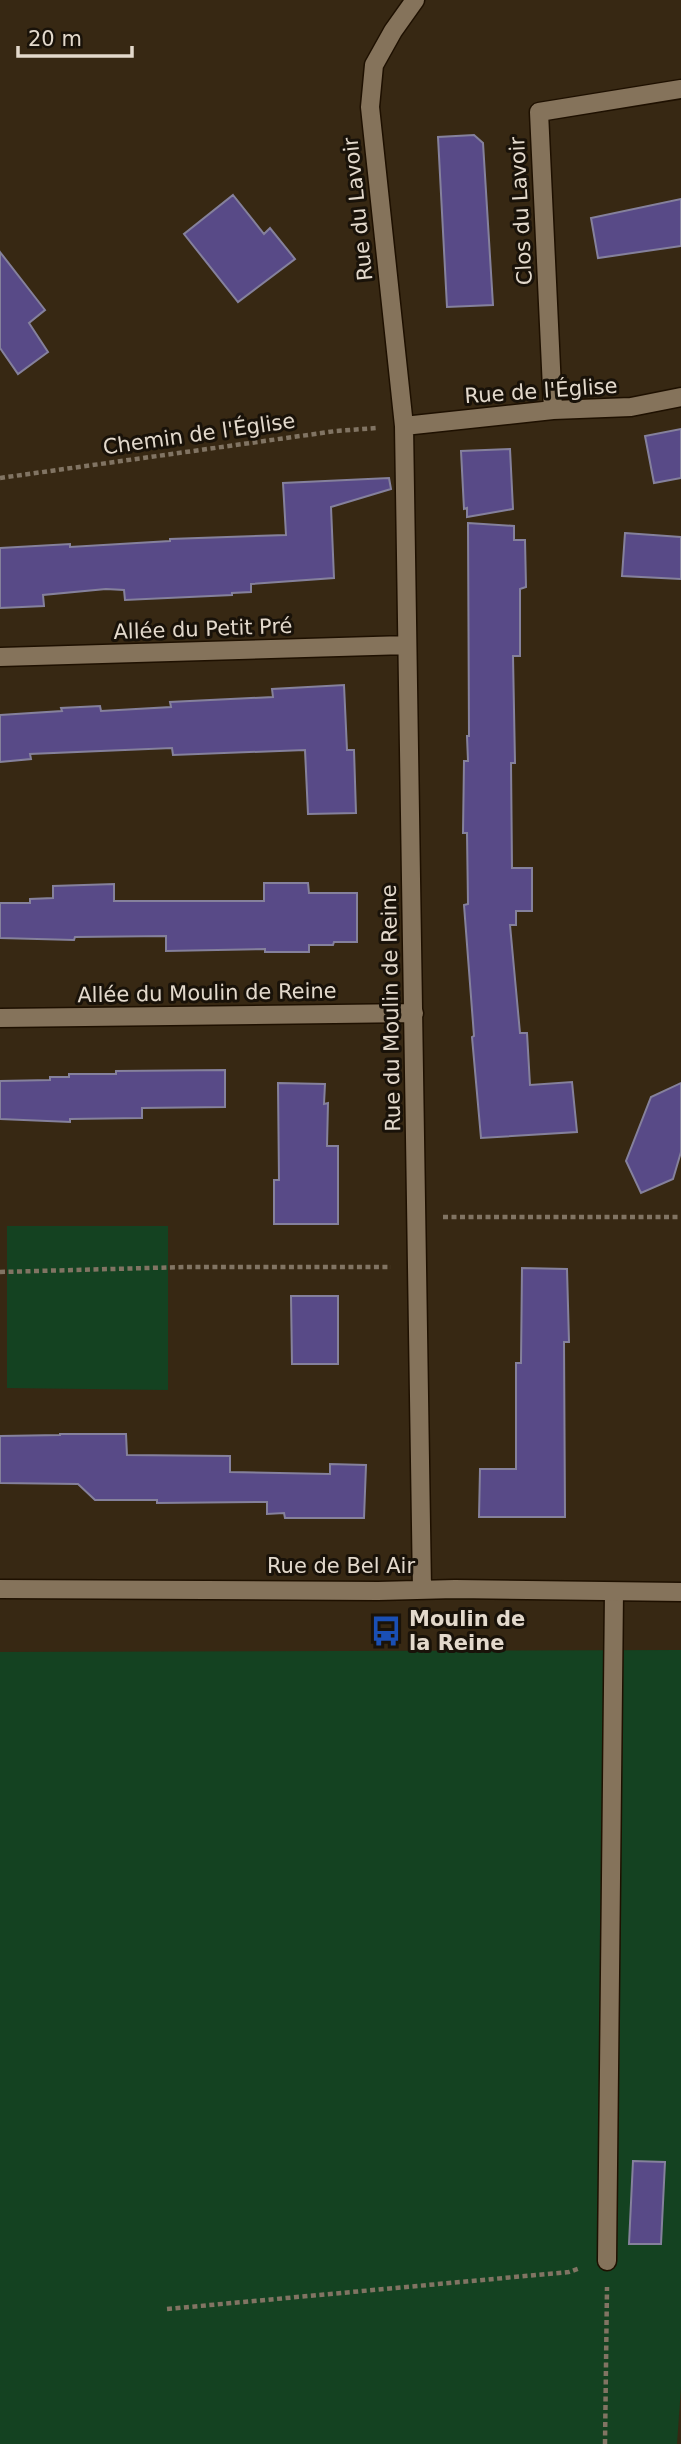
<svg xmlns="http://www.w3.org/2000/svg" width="681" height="2444" viewBox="0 0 681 2444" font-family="'DejaVu Sans',sans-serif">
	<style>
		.green { fill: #144221 }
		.building { fill: #584a87; stroke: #85819c; stroke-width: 2 }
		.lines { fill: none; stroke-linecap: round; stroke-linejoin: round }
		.service-casing { stroke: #1e1000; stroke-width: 21 }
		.minor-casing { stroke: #1e1000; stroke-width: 21 }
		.path { stroke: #817463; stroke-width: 4.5; stroke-dasharray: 5 3.5; stroke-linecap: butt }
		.service { stroke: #85735b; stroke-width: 18 }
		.minor { stroke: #85735b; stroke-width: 18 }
		.labels { text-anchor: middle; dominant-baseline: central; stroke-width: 6; stroke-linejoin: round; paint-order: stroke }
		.street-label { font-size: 21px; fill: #e3d9cc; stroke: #191209 }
		.poi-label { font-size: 21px; font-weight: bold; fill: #e3d9cc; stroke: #191209; text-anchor: start }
	</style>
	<rect width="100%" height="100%" fill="#372813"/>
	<path class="green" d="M7,1226h161v164l-161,-2z
		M681,1650v737l-4,57h-677v-792z"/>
	<path class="building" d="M474,135l9,8 10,162 -46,2 -9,-170z
		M233,195l31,39 6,-6 25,31 -57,43 -54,-68z
		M681,199v47l-83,12 -7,-40z
		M0,252l45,58 -16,13 19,29 -30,22 -18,-26z
		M681,429v49l-27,5 -9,-47z
		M510,449l3,60 -46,8v-9l-3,1 -3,-58z
		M389,478l2,11 -60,18 3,71 -83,6v8l-19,1v2l-107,5 -1,-10 -18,-1 -63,6 1,11 -44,2v-60l70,-4v3l100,-6v-2l116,-4 -3,-52z
		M468,523l46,3v14h11l1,47 -6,2v67h-7l2,107h-4l1,105h20v43h-16v14h-6l10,108h7l3,52 42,-3 5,50 -96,6 -9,-101 2,-1 -10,-131 4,-1 -1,-71h-4l1,-72h4l-1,-25h2z
		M625,533l56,4v42l-59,-3z
		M344,685l3,65h7l2,63 -48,1 -3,-64 -132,5 -1,-7 -142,6 1,5 -31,3v-47l62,-4 -1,-3 39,-2 1,5 70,-4 -1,-5 103,-5 -1,-8z
		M264,883h44l1,10h48v49h-23l-1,3h-24v7h-44v-3l-99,2v-15l-91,1 -1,3 -74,-2v-35h30v-4l23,-1v-12l61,-2v17h150z
		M225,1070v37l-83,1v10l-72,1v3l-70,-3v-38l50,-1v-3h19v-3h47v-3z
		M278,1083l47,1 -1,20 4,-1 -1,43h11v78h-64v-44h5z
		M681,1083v69l-8,27 -32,14 -15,-32 25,-64z
		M522,1268l45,1 2,73h-5l1,175h-86l1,-48h36v-106h5z
		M291,1296h47v68h-46z
		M60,1434h66l1,21 103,1v16l100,2v-10l36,1 -2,53h-79l-1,-5 -17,1v-12l-110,1v-3h-62l-17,-16 -78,-1v-47l60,-1z
		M633,2161l32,1 -4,82h-32z"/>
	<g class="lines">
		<g class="service-casing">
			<path id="service" d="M607,2261l7,-669"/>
		</g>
		<g class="minor-casing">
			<path id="minor" d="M415,0l-22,31 -19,34 -4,42 34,319 18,1164
				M553,410l-14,-298 142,-23
				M404,426l149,-16 78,-3 50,-10
				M0,657l407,-12
				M0,1018l414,-5
				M0,1589l378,2 77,-2 226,3"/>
		</g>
		<path class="path" d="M0,478l336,-47 41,-3
			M443,1217h238
			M0,1272l185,-5h206
			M167,2309l402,-37 11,-4
			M605,2444l2,-157"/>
		<use href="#service" class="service"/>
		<use href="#minor" class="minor"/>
	</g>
	<defs>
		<g id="bus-bare" transform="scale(2.415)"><path d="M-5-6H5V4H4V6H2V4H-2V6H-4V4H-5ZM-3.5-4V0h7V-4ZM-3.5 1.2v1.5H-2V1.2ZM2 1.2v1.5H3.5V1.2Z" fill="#1a4fb4" stroke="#191209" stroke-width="2.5" paint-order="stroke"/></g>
	</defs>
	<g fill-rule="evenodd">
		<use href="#bus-bare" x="386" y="1631"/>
	</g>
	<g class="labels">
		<g class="street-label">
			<text transform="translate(358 209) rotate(-96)">Rue du Lavoir</text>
			<text transform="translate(521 211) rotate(-93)">Clos du Lavoir</text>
			<text transform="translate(541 391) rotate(-4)">Rue de l'Église</text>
			<text transform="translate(199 434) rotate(-8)">Chemin de l'Église</text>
			<text transform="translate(203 629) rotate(-2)">Allée du Petit Pré</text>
			<text transform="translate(207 993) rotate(-1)">Allée du Moulin de Reine</text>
			<text transform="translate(391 1008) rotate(-91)">Rue du Moulin de Reine</text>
			<text x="341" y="1566">Rue de Bel Air</text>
		</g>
		<g class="poi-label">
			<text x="409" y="1619">Moulin de<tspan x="409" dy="24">la Reine</tspan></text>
		</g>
	</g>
	<path d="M18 46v10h114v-10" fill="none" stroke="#e3d9cc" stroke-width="3.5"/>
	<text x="28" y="46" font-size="21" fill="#e3d9cc" stroke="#191209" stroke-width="5" paint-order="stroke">20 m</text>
</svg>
